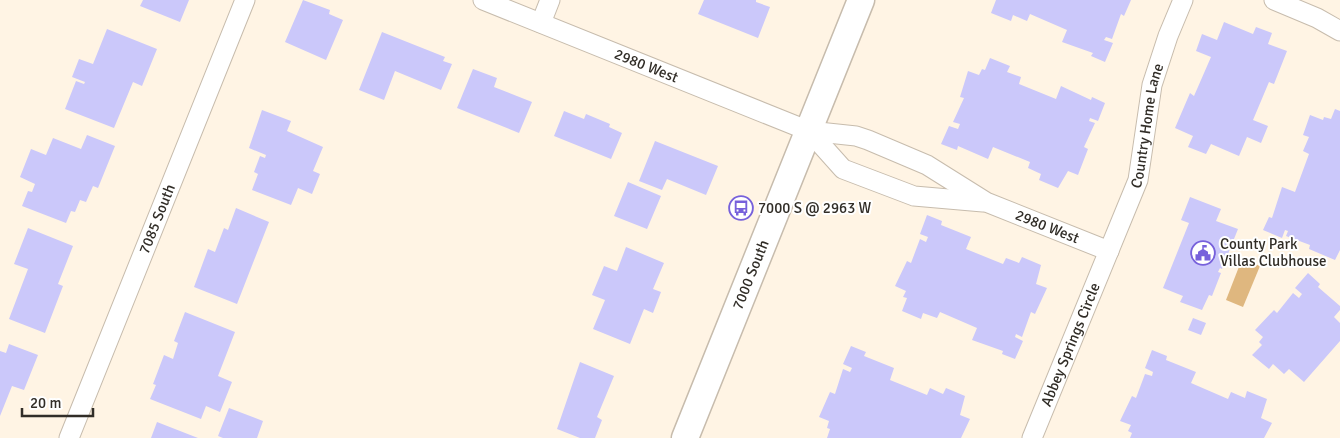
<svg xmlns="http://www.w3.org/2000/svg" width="1340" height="438" viewBox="0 0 1340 438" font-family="Signika,sans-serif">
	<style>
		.water { fill: #dfb77f }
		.building { fill: #cbc8fa }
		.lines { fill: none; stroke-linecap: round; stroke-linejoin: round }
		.minor-casing { stroke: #c7bcad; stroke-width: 21 }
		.secondary-casing { stroke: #c7bcad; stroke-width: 29 }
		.minor { stroke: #fff; stroke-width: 19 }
		.secondary { stroke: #fff; stroke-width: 26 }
		.labels { text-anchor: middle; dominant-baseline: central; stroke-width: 4; stroke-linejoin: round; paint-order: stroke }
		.street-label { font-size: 15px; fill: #312d27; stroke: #fff }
		.poi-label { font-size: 15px; fill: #312d27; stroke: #fff; text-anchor: start }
	</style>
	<rect width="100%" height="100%" fill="#fff4e4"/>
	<path class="water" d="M1242,259l18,7 -17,41 -17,-7z"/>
	<path class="building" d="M143,0h46l-9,22 -40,-16z
		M303,0l27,10 -1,4 14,6 -17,40 -41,-18z
		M704,0h52v2l14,5 -12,31 -60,-24z
		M996,0h135l-7,16 -3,-2 -9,25 -6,-2 -2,3 9,3 -8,19 -14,-6 2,-3 -31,-11 5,-12 -37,-16 -3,7 -14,-6 -2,6 -20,-8z
		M1224,22l29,12 3,-7 16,6 -4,11 19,7 -13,33 -5,-2 -16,38 15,6 -7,17 -14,-6 -8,19 -28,-12 -5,10 -18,-7 5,-11 -18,-8 15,-35 4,3 17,-39 -15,-6 6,-17 15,6z
		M107,29l50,20 -15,37 -9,-4 -19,46 -49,-19 11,-28 8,3 1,-2 -13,-5 7,-18 14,5z
		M382,32l63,25 -2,4 9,3 -11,26 -46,-19 -11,29 -25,-10z
		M990,58l20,8 -3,6 14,5 -2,7 37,15 5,-13 30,14 1,-3 13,6 -7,18 -8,-3 -1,3 6,2 -11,24 4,2 -10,26 -10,-4 -10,17 -19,-8 2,-6 -13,-6 2,-6 -37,-15 -5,12 -30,-13 -1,4 -16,-6 8,-18 9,3 2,-5 -7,-2 11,-24 -4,-1 8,-26 11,4 3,-6 3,1z
		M473,69l24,9 -3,9 38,15 -13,31 -62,-25z
		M1335,109l5,2v139l-5,10 -26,-11 1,-4 -24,-9 2,-5 -3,-1 -3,8 -19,-8 6,-13 3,1 10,-31 13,5 14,-38 -6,-3 6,-14 -6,-2 7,-20 13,5 1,-3 7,2z
		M262,110l29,11 -4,10 36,16 -10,24 7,3 -8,20 -14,-6 -7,17 -39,-15 6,-16 -4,-2 6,-16 5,2 1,-3 -17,-7z
		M564,111l20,8 2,-5 24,10 -1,3 13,6 -11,26 -57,-23z
		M87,135l28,11 -17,42 -5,-2 -7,16 -6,-2 -5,12 -4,-1 -5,12 -44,-17 6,-15 4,1 3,-8 -15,-7 11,-28 15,6 7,-17 28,11z
		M655,141l63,25 -12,29 -39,-16 -5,11 -23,-9z
		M628,182l33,14 -14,33 -33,-13z
		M1190,197l31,12 -5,12 22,8 -16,40 -2,-1 -2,4 3,1 -9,23 -3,-1 -7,15 -22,-8 3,-6 -20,-8 26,-65 -8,-3z
		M236,208l33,14 -32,82 -43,-17 14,-38 7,3 9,-24 4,2z
		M927,215l15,6 -1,4 30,12 -5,12 37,15 3,-6 13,5 3,-6 19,8 -5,19 11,4 -12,26 -4,-2 -9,25 -6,-3 -1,3 8,4 -8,18 -13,-5 1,-3 -31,-11 5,-12 -37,-16 -3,6 -14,-5 -2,6 -19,-8 5,-13 -4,-1 3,-6 -11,-5 12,-25 4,2 9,-24 6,3 2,-5 -8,-3z
		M28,228l45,18 -15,38 5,2 -18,47 -36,-14 19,-50 -14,-5z
		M626,247l38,16 -11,26 8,3 -8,21 -9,-4 -14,35 -37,-15 12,-29 -13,-5 12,-29 13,5z
		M1308,273l12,11 -2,3 22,19v4l-6,7 6,6v18l-36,41 -15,-13 -5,5 -11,-10 -4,5 -17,-14 10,-10 -3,-3 4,-5 -8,-7 19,-20 3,3 16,-20 6,5 3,-4 -7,-6z
		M185,312l50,20 -17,44 14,6 -12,30 -14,-6 -5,13 -51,-20 6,-14 -3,-1 11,-29 9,4 5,-16 -4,-2z
		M1193,318l13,5 -5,12 -13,-5z
		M9,344l29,11 -14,35 -12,-4 -12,30v-65l6,2z
		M851,346l15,6 -2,4 30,12 -4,12 37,15 3,-7 13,6 3,-6 19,8 -5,19 10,4 -9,19h-134l3,-9 -3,-1 2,-7 -10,-4 11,-25 5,2 8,-25 7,3 2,-4 -9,-4z
		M1152,350l15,6 -1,4 30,12 -5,11 37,16 3,-7 14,6 2,-7 20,8 -6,19 11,5 -8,15h-134l2,-5 -4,-2 3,-6 -11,-4 12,-25 4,2 9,-24 7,2 1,-4 -8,-4z
		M580,362l34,14 -17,41 5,3 -7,18h-15l-23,-9z
		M229,408l34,13 -6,17h-34l-5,-2z
		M157,422l41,16h-47z"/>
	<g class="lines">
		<g class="minor-casing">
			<g id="minor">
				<path id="s1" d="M483,0l326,131 47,5 12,4 59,25 59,37 123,49"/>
				<path d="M1274,0l43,18 23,13"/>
				<path d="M541,23l9,-23"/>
				<path d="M809,131l34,38 71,27 69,6"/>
				<path id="s2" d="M69,438l176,-438"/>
				<path id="s3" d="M1032,438l106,-258 14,-95 16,-49 15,-36"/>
			</g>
		</g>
		<g class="secondary-casing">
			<g id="secondary">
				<path id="s4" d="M685,438l176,-438"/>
			</g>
		</g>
		<use href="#minor" class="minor"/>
		<use href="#secondary" class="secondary"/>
	</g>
	<defs>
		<g id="bus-ring" transform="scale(1.25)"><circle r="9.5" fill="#fff" stroke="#7761db" stroke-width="1.5"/><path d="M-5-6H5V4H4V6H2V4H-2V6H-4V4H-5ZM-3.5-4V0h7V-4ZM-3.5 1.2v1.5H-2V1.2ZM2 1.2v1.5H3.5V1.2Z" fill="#7761db"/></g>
		<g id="civic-ring" transform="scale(1.25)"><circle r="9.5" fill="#fff" stroke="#7761db" stroke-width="1.5"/><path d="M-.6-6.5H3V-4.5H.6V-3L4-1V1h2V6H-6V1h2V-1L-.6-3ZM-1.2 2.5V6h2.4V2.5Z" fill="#7761db"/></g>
	</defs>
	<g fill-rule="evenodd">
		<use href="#bus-ring" x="741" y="208"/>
		<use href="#civic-ring" x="1203" y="253"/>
	</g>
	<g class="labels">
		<g class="street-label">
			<text stroke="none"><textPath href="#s1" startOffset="176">2980 West</textPath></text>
			<text stroke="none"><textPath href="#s3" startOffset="334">Country Home Lane</textPath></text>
			<text stroke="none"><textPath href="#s2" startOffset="236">7085 South</textPath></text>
			<text stroke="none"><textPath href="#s1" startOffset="611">2980 West</textPath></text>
			<text stroke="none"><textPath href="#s4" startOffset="176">7000 South</textPath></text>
			<text stroke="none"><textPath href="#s3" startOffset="101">Abbey Springs Circle</textPath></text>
		</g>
		<g class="poi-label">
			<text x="758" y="208">7000 S @ 2963 W</text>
			<text x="1220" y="244">County Park<tspan x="1220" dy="17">Villas Clubhouse</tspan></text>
		</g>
	</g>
	<path d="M22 408v8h71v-8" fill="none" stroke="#312d27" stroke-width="2.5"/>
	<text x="30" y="408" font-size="15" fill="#312d27" stroke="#ffffff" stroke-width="4" paint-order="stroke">20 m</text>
</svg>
